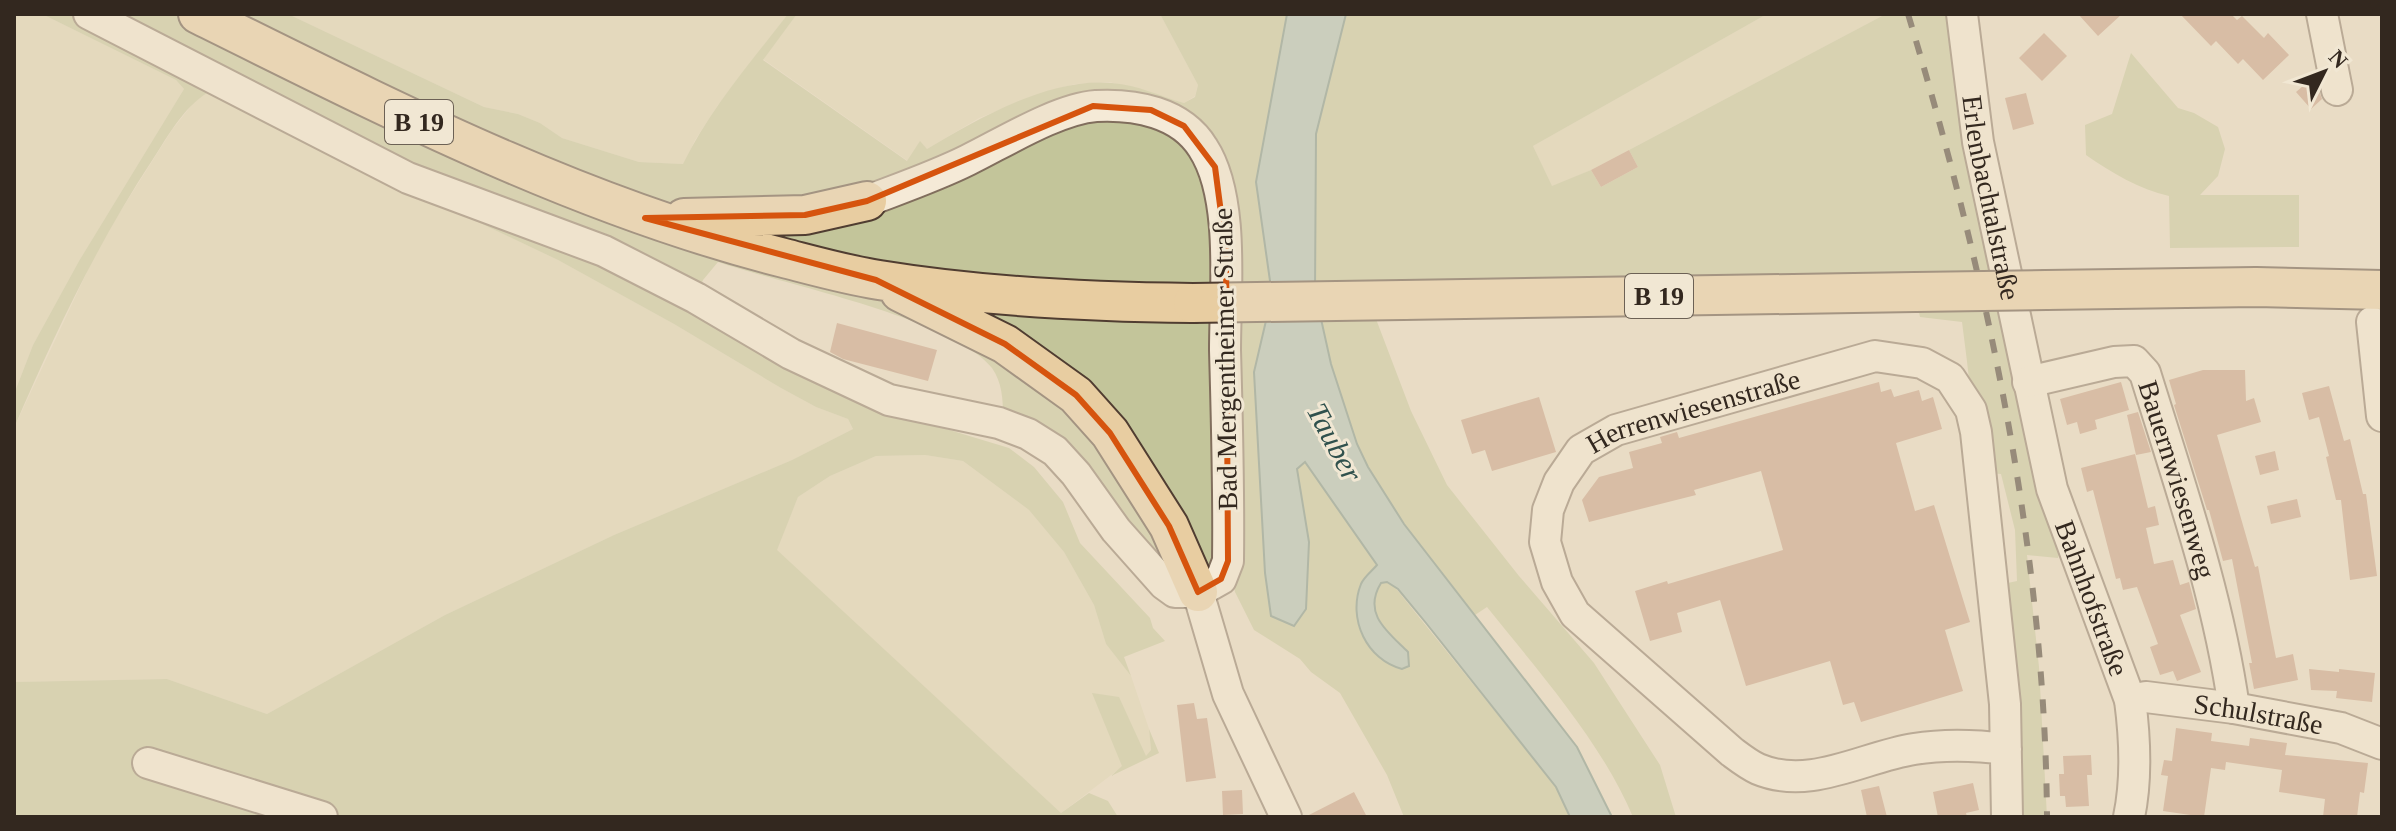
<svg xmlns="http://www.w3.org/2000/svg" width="2396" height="831" viewBox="0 0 2396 831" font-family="'Times New Roman',serif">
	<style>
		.farmland { fill: #ddd4b3 }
		.green { fill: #c3c59a }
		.water { fill: #a6bdb4; stroke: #6e8981; stroke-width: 2 }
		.building { fill: #c3977f }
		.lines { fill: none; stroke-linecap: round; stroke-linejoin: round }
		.minor-casing { stroke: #816e5d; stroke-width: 34 }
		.major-casing { stroke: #503d31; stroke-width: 42 }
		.minor { stroke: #f5ead7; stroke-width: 30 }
		.major { stroke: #e8cda1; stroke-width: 38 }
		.rail { stroke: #33281f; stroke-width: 6; stroke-dasharray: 14 14; stroke-linecap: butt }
		.major-bridge-casing { stroke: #503d31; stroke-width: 42; stroke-linecap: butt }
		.major-bridge { stroke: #e8cda1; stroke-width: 38 }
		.marked { fill: none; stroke: #d6540e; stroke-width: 6; stroke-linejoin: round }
		.labels { text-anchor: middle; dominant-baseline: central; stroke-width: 6; stroke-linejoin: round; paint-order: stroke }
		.shield { fill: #f1e7d3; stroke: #6c6155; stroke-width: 2 }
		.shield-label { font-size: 26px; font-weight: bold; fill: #33281f }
		.street-label { font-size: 28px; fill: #33281f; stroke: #f1e7d3 }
		.water-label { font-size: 30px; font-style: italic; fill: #30514d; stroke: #f1e7d3 }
	</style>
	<rect width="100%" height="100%" fill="#e9dcc5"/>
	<path class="farmland" d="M14,14h28l134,66 8,9 -105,172 -46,84 -19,49z
		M288,14h500l-70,91 -23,35 -11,24 -45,-2 -77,-24 -22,-15 -22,-9 -34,-7z
		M797,14h363l38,71 -3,11 -11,7 -74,-21 -35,2 -30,8 -66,26 -52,31 -7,-7 -12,19 -145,-102z
		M1767,14l115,2 -291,154 -39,17 -19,-41z
		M207,93l23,8 51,28 277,131 116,64 107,64 35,19 32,12 5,10 -61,31 -178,75 -169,80 -178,99 -100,-35 -153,3v-254l87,-186 71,-112 23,-29z
		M925,455l38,6 66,49 35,42 30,53 12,39 25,32 18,53 2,21 -5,7 -53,-63 30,72 -62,47 -285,-263 22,-53 32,-21 46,-20z"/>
	<path class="green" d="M42,14h246l196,93 34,7 22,9 22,15 77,24 44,2c27,-55 68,-102 105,-150h9l-34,46 144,101 13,-20 7,8c52,-31 123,-72 185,-66 26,2 47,13 72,20l11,-6 3,-12 -38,-71h127l-31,168 73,294 -5,12 53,77 179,222 14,30h-166l-17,-42 -47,-82 -29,-21 -11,-13 -46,-29 -19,-38 -7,-29 -53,29 -172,-176c0,-16 -1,-34 -11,-48 -39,-50 -210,-84 -274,-106l-15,18 -7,18 95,56 190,65 -48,6 76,23 25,19 29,35 17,41 70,75 3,10 12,13 -41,16 7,19 -25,-32 -12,-39 -30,-53 -35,-42 -66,-49 -38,-6 -49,1 -46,20 -32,21 -21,53 284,263 28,-20 19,8 10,16h-1104v-135l153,-3 100,35 178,-99 169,-80 178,-75 61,-31 -5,-10 -32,-12 -35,-19 -107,-64 -116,-64 -277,-131 -51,-28 -23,-8c-24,15 -39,43 -54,66 -56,85 -99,176 -139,269v-34l19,-49 46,-84 105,-172 -8,-9z
		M1346,14h421l-234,132 19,40 39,-16 10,17 37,-20 -9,-17 253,-134v-2h80l98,536 -2,8 -31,-3 12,112 8,150h-40l-13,-231 23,-5 -2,-51 -14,-56 -21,-2c-7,-50 -11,-100 -18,-150l-42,-5 -5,-24 -539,26 35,92 36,74 72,91 75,87 66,102 16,52h-43c-32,-76 -95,-146 -146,-210l-12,8 -71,-91 -36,-57 -11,-23 -26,-80 -16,-72 1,-158z
		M2131,53l47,55 16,5 24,14 7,22 -7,27 -18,19h99v52l-129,1 -1,-52c-30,-7 -57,-23 -83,-41l-1,-30 27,-11z
		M1092,693l27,4 27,59 5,-6 -2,-21 10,24 -48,23 11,-10z"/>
	<path class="water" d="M1287,14h59l-30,120 -1,158 16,72 26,80 11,23 36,57 173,223 35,70h-42l-14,-30 -130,-164 -28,-34 -11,-7 -6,1c-19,31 7,49 27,69l1,14 -7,3c-35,-9 -55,-50 -41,-85 3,-7 11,-13 16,-19l-72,-103 -8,7 12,73 -3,67 -12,17 -23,-10 -6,-43 -11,-201 18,-77 -16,-113z"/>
	<path class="building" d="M2078,14h44l-24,22z
		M2180,14h51l6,6 5,-4 22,22 4,-5 21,22 -26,25 -20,-21 -5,5 -22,-23 -5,5z
		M2044,33l23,23 -25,25 -23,-23z
		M2310,80l8,8 4,11 -11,10 -15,-17z
		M2026,93l8,31 -21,6 -8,-32z
		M1629,150l9,17 -37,20 -10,-17z
		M837,323l100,27 -9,31 -85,-22 -13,-7z
		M2203,370h42l1,31 8,-3 7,24 -44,13 38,132 3,-1 18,92 17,-4 5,26 -44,9 -5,-26h3l-20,-104 -9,2 -14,-51h-2l-33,-105 2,-1 -7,-24z
		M1879,382l2,10 10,-3 3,8 25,-7 3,11 11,-4 9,32 -46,14 19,68 19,-6 36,117 -25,8 18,61 -102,31 -7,-20 -11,3 -13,-44 -84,25 -26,-86 -43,13 5,19 -32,9 -15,-50 32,-10 1,3 115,-34 -22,-79 -67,19 2,5 -107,27 -7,-22 17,-23 34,-9 -4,-16 33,-9 -2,-6 17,-5 2,6z
		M2121,382l8,28 -34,10 2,9 -17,5 -3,-12 -10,3 -7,-26z
		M2329,386l15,55 6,-2 13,55h3l11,82 -27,4 -9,-80h-5l-10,-43 3,-1 -10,-39 -10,3 -7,-27z
		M1539,397l17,55 -64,19 -7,-21 -13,4 -11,-34z
		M2138,412l13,40 -15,3 -9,-40z
		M2275,451l4,19 -19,5 -5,-19z
		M2135,454l13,54 7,-2 4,19 -13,3 8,36 19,-4 7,25 9,-3 7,27 -16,6 21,57 -24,9 -4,-10 -13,4 -10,-28 8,-3 -21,-57 -14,3 -3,-12 -4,1 -23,-89 -6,2 -6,-24z
		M2297,499l4,18 -30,7 -4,-18z
		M2309,669l30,3v-3l36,4 -3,29 -36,-4 1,-7 -26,-1z
		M1194,703l3,16 10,-1 9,60 -30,4 -9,-77z
		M2176,728l36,5 -1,8 38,5 1,-8 37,5 -2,12 83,8 -4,30 -4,-1 -3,25h-34l2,-18 -46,-7 3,-22 -56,-8 -1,8 -14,-2 -7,49 -41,-6 5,-35 -7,-1 3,-15 8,1z
		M2091,755l1,20h-5l2,31 -23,1 -1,-11h-5l-1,-22h5l-1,-18z
		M1973,783l6,27 -13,3 1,4h-29l-5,-25z
		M1879,786l8,31h-20l-6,-27z
		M1242,790l1,24 -20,1 -1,-24z
		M1354,792l13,25h-62z"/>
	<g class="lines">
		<g class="minor-casing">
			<g id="minor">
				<path d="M89,14l319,164 196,73 92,47 95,56 98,46 110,23 29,11 27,17 21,23 40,56 48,54 11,8h23l23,-13 7,-18c1,-70 -1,-141 -3,-211 0,-59 10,-153 -22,-202 -22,-36 -68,-44 -107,-42 -39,3 -93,37 -128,54 -32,16 -67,28 -101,41"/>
				<path id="s1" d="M1962,14l16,128 74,347 78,211c5,38 7,79 -1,117"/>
				<path d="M2322,14l15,76"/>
				<path d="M2372,322l10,94"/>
				<path id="s2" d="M2028,382l86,-20 20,-1 11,12c34,110 73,221 89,335"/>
				<path d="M1198,592l30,102 58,123"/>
				<path id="s3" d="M2130,700l16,-3 88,11 107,20 41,16"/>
				<path id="s4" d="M2006,749c-31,-4 -62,-5 -92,0 -51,8 -104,42 -156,20 -9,-4 -18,-11 -26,-17l-157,-138 -18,-32 -12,-40 3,-32 11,-28 22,-32 35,-20 259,-74 47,7 28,15 21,32 5,22 29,272 2,113"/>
				<path d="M148,763l174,54"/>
			</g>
		</g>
		<g class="major-casing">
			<path id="major" d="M198,14c190,94 380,192 586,244 31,8 63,17 95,22 104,17 209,22 314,23
				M684,218l121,-3 62,-14
				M2046,290l210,-3 126,3
				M900,292l105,52 71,51 34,38 59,93 29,66
				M1403,300l512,-8"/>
		</g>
		<use href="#minor" class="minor"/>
		<use href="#major" class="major"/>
		<path class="rail" d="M1908,14c78,258 137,533 139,803"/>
		<g class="major-bridge-casing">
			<path id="major-bridge" d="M1915,292l131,-2
				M1193,303l210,-3"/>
		</g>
		<use href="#major-bridge" class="major-bridge"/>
	</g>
	<path d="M0 0H2396V831H0ZM1093,106l58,4 33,16 31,41 11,84 2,310 -7,18 -23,13 -29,-66 -59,-93 -34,-38 -71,-51 -129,-64 -231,-62 160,-3 62,-14z" fill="#e9dcc5" fill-opacity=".55" fill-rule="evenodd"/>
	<path class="marked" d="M1093,106l58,4 33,16 31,41 11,84 2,310 -7,18 -23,13 -29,-66 -59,-93 -34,-38 -71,-51 -129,-64 -231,-62 160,-3 62,-14z"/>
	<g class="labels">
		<g class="shield">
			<rect x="385" y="100" width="68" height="44" rx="6"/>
			<rect x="1625" y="274" width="68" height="44" rx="6"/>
		</g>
		<g class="shield-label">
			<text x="419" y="122">B 19</text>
			<text x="1659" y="296">B 19</text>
		</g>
		<g class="street-label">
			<text stroke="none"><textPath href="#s1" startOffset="186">Erlenbachtalstraße</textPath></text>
			<text transform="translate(1225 359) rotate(-91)">Bad Mergentheimer Straße</text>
			<text stroke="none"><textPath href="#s4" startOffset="792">Herrenwiesenstraße</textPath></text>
			<text stroke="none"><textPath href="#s2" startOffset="236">Bauernwiesenweg</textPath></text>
			<text stroke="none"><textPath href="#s1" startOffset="600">Bahnhofstraße</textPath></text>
			<text stroke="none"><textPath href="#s3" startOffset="130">Schulstraße</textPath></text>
		</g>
		<g class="water-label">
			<text transform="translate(1335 442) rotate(62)">Tauber</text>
		</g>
	</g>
	<rect width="2396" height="831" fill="none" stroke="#33281f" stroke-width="32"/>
	<g transform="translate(2324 72) rotate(48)" stroke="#f1e7d3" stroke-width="6" paint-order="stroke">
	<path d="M0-6L14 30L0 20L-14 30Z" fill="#33281f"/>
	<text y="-12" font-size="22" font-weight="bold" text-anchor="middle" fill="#33281f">N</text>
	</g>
</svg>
